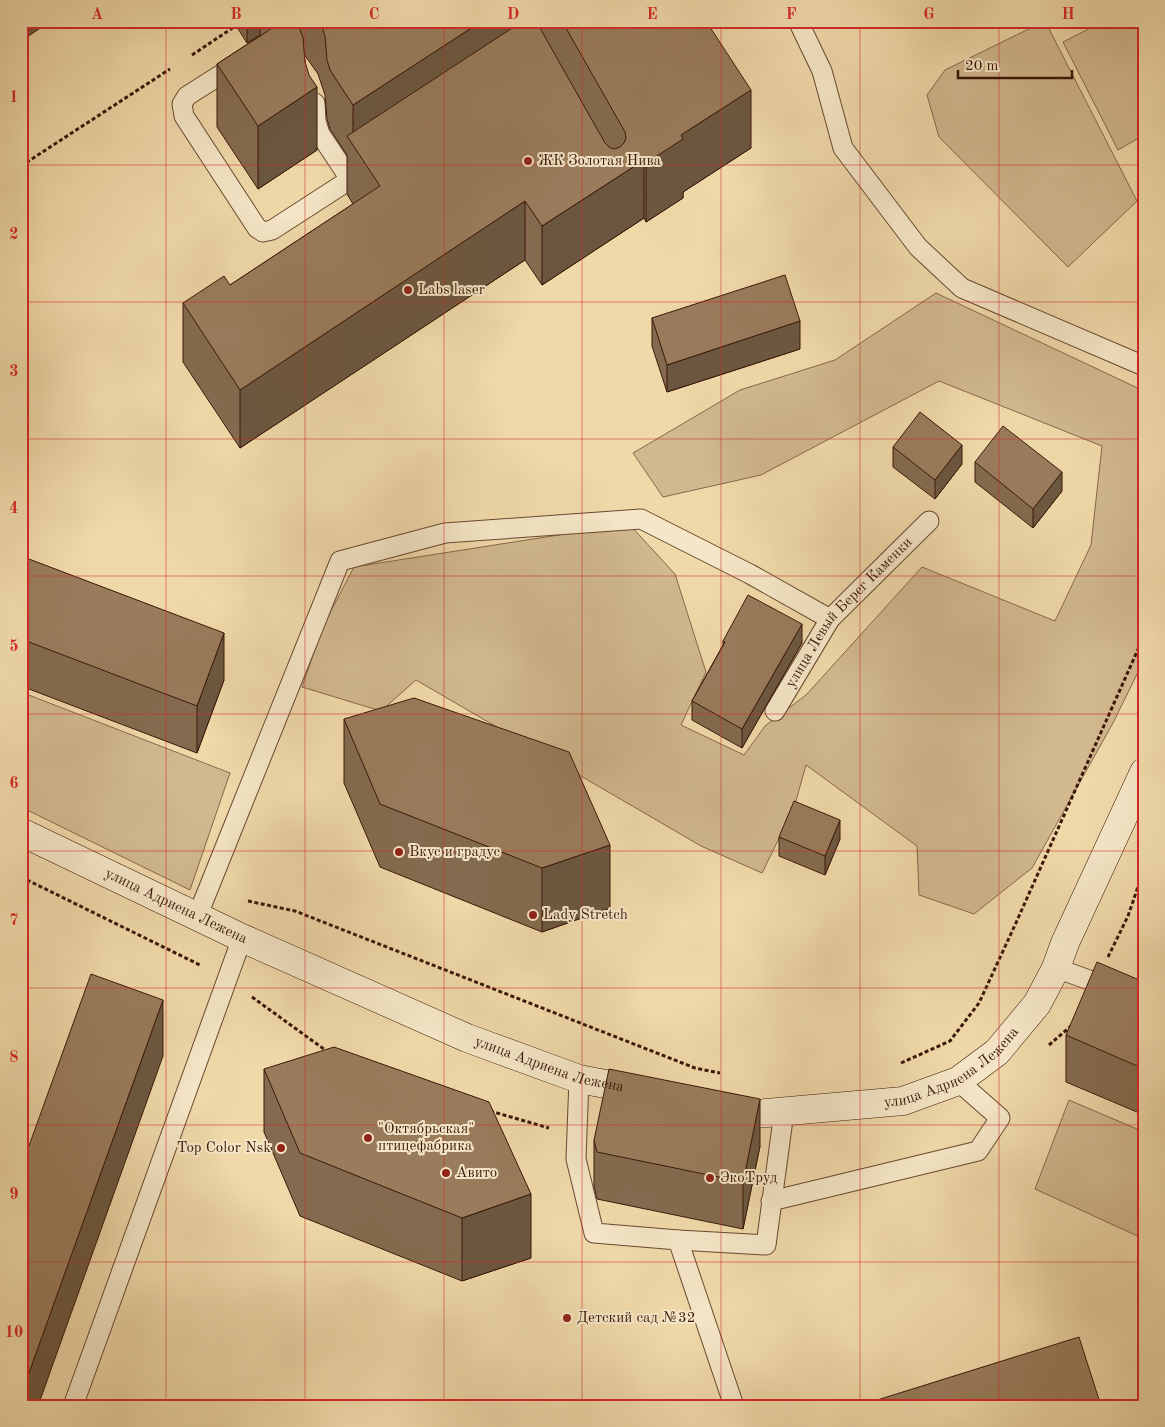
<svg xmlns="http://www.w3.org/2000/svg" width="1165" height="1427" viewBox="0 0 1165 1427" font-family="'Old Standard TT',serif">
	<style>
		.green { fill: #d1b88e; stroke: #86684b }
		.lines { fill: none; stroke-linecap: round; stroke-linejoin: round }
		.lane-casing { stroke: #684830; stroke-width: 21 }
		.secondary-casing { stroke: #3a1708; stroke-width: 29 }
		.path { stroke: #3a1708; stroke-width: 3; stroke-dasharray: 4 2.5; stroke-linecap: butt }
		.lane { stroke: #f5e6c7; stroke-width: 19 }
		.secondary { stroke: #f5e6c7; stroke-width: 28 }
		.wall { fill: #846b4f; stroke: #3a1708 }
		.shaded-wall { fill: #6b5740; stroke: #3a1708 }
		.building { fill: #997c5c; stroke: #3a1708 }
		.grid { fill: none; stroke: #d62828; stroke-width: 1; stroke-opacity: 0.55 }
		.poi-dot { fill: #8f2418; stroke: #f5e6c7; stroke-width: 2 }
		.labels { text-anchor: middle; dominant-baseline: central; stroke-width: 4; stroke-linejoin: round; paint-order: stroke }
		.poi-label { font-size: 15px; fill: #3a1708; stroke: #f5e6c7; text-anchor: start }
		.street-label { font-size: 15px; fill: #3a1708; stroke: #f5e6c7 }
		.neatline { fill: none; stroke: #d62828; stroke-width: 2 }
		.grid-label { font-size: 16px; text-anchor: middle; font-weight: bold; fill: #d62828 }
	</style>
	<rect width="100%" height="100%" fill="#f0d9a9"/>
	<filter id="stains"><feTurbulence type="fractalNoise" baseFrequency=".004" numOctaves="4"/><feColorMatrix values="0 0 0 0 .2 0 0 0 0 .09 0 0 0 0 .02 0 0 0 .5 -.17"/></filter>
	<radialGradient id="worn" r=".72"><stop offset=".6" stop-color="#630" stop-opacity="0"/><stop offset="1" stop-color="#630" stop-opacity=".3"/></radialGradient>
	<path class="green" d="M1045,21l92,180 -69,66 -129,-130 -12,-42 18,-25z
		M1104,21h40v114l-26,15 -55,-108z
		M936,293l208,98v269l-31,63 -81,145 -58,46 -55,-19 -2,-49 -111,-81 -12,43 -32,65 -61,-27 -285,-166 -35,31 -79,-24 21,-61 31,-59 275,-43 46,50 31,98 -25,53 63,30 21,-29 41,-31 116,-128 133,54 36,-76 11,-99 -163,-65 -178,94 -98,22 -30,-44 107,-63 95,-30z
		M21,692l209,81 -40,117 -169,-83z
		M1069,1100l75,32v107l-109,-50z"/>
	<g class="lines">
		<g class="lane-casing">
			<g id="lane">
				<path d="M798,21l24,50 21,77 75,99 44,41 182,78"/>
				<path d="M239,63l-52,33 -5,8 2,12 73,112 6,4 9,-2 96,-62"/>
				<path d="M315,103l1,18 4,13 30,45"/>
				<path id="s1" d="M775,711l55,-92 99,-98"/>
				<path d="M197,917l143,-356 105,-28 196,-14 109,55 80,45"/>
				<path d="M1056,968l88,32"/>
				<path d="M579,1079l-3,80 18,74 84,7 56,166"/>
				<path d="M771,1201l207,-50 22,-33 -42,-37"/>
				<path d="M678,1240l88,5 18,-133"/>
				<path d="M73,1406l169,-468"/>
			</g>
		</g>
		<g class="secondary-casing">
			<g id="secondary">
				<path id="s2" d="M21,832l221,106 225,100 112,41 63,12"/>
				<path id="s3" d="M724,1108l31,6 148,-13 55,-20 39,-29 40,-48 19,-36 9,-25 79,-171"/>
			</g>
		</g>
		<path class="path" d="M192,55l51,-34
			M21,166l149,-97
			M21,877l179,88
			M248,901l47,10 400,157 25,5
			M1108,957l20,-41 16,-47
			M252,997l76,55
			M1049,1045l22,-19
			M901,1063l49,-22 29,-38 36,-78 129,-289
			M490,1111l59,17"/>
		<use href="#lane" class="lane"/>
		<use href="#secondary" class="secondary"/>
	</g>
	<path class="wall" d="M233,21h289v1l1,-1h183l45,127 -68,44v6l-37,24 -2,-4 -102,67 -17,-25 -285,188 -57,-86v-59l47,-18 123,-81 -6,-10v-39l-17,-26 -3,-10 -2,-24 -7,-21 -14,-20 13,96 -59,39 -41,-62v-63l43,-28v-1l-13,8z
		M652,318l148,31 -133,43 -15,-46z
		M893,447l69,17 -27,35 -42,-32z
		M975,462l87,29 -29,37 -58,-46z
		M21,556l203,124 -27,73 -176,-67z
		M723,641l79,2 -60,105 -50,-28v-19l31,-56z
		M344,719l266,189 -68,24 -162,-65 -36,-84z
		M779,837l61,2 -15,36 -46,-19z
		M1144,982v133l-78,-33v-47z
		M264,1069l267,189 -69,23 -162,-65 -36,-84z
		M594,1140l166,6 -17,83 -146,-30 -3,-13z"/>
	<path class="shaded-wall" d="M21,21h30l-30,20z
		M247,21h13v14l-13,8z
		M482,21h40v33l-169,91v-40z
		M317,87v63l-59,39v-63z
		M751,90v58l-68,44v6l-37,24v-59l35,-28z
		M644,160v58l-102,67v-59z
		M525,201v59l-285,188v-58z
		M800,321v28l-133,43v-27z
		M962,445v19l-27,35v-19z
		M1062,472v19l-29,37v-19z
		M802,624v19l-60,105v-19z
		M224,633v47l-27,73v-47z
		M840,820v19l-15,36v-19z
		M610,845v63l-68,24v-64z
		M163,1000v56l-125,350h-17v-11z
		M760,1099v47l-17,83v-47z
		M531,1194v64l-69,23v-63z"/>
	<path class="building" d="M274,21h23l6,17 2,24 4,13 8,12 -59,39 -41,-62 60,-39z
		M320,21h162l-129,84 -23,-35 -3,-10 -2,-24z
		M523,21h13l69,122 4,4 5,2 6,-2 4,-4 2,-5 -1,-6 -63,-111h144l45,69 -70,45 2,4 -37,24 -2,-3 -102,66 -17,-25 -285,189 -57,-87 41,-27 6,9 150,-99 -33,-50z
		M785,275l15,46 -133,44 -15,-47z
		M920,412l42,33 -27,35 -42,-33z
		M1003,426l59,46 -29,37 -58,-47z
		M21,556l203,77 -27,73 -176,-67z
		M748,595l54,29 -60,105 -50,-28 33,-59 -2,-1z
		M414,698l155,54 41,93 -68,23 -162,-64 -36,-85z
		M794,801l46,19 -15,36 -46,-19z
		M1097,962l47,20v87l-78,-34z
		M91,974l72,26 -142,395v-227z
		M334,1047l155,55 42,92 -69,24 -162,-65 -36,-84z
		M609,1069l151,30 -17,83 -146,-30 -3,-12z
		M1079,1337l22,69h-226l-1,-5z"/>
	<path class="grid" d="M166,21v1385M305,21v1385M444,21v1385M582,21v1385M721,21v1385M860,21v1385M999,21v1385M21,165h1123M21,302h1123M21,439h1123M21,576h1123M21,714h1123M21,851h1123M21,988h1123M21,1125h1123M21,1262h1123"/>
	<g class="poi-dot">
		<circle cx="528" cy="161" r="5"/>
		<circle cx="408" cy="290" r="5"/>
		<circle cx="399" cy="852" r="5"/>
		<circle cx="533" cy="915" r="5"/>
		<circle cx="368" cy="1138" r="5"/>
		<circle cx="281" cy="1148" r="5"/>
		<circle cx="446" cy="1173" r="5"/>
		<circle cx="710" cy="1178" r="5"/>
		<circle cx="567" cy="1318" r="5"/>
	</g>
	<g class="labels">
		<g class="poi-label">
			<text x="538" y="161">ЖК Золотая Нива</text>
			<text x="418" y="290">Labs laser</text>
			<text x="409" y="852">Вкус и градус</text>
			<text x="543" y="915">Lady Stretch</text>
			<text x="378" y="1129">"Октябрьская"<tspan x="378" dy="17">птицефабрика</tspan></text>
			<text x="271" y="1148" text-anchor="end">Top Color Nsk</text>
			<text x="456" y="1173">Авито</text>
			<text x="720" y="1178">ЭкоТруд</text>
			<text x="577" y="1318">Детский сад №32</text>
		</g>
		<g class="street-label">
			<text stroke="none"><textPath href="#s1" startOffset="124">улица Левый Берег Каменки</textPath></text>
			<text stroke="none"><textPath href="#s2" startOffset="172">улица Адриена Лежена</textPath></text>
			<text stroke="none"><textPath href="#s2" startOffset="578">улица Адриена Лежена</textPath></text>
			<text stroke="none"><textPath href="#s3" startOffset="239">улица Адриена Лежена</textPath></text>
		</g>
	</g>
	<rect width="1165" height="1427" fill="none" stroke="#f0d9a9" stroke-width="55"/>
	<path d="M958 70v8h114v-8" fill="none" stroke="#3a1708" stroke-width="2.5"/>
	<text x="965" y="70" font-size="15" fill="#3a1708" stroke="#f5e6c7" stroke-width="4" paint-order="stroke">20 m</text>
	<rect x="28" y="28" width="1110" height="1372" class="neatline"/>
	<g class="grid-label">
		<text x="97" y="19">A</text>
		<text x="236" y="19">B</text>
		<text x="374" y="19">C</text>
		<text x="513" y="19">D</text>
		<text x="652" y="19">E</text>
		<text x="791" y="19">F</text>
		<text x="929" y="19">G</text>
		<text x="1068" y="19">H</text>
		<text x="14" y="102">1</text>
		<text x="14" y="239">2</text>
		<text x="14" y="376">3</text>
		<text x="14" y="513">4</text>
		<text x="14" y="651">5</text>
		<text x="14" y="788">6</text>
		<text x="14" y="925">7</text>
		<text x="14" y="1062">8</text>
		<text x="14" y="1199">9</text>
		<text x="14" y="1337">10</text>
	</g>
	<rect width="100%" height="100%" filter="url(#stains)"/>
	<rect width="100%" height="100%" fill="url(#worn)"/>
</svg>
